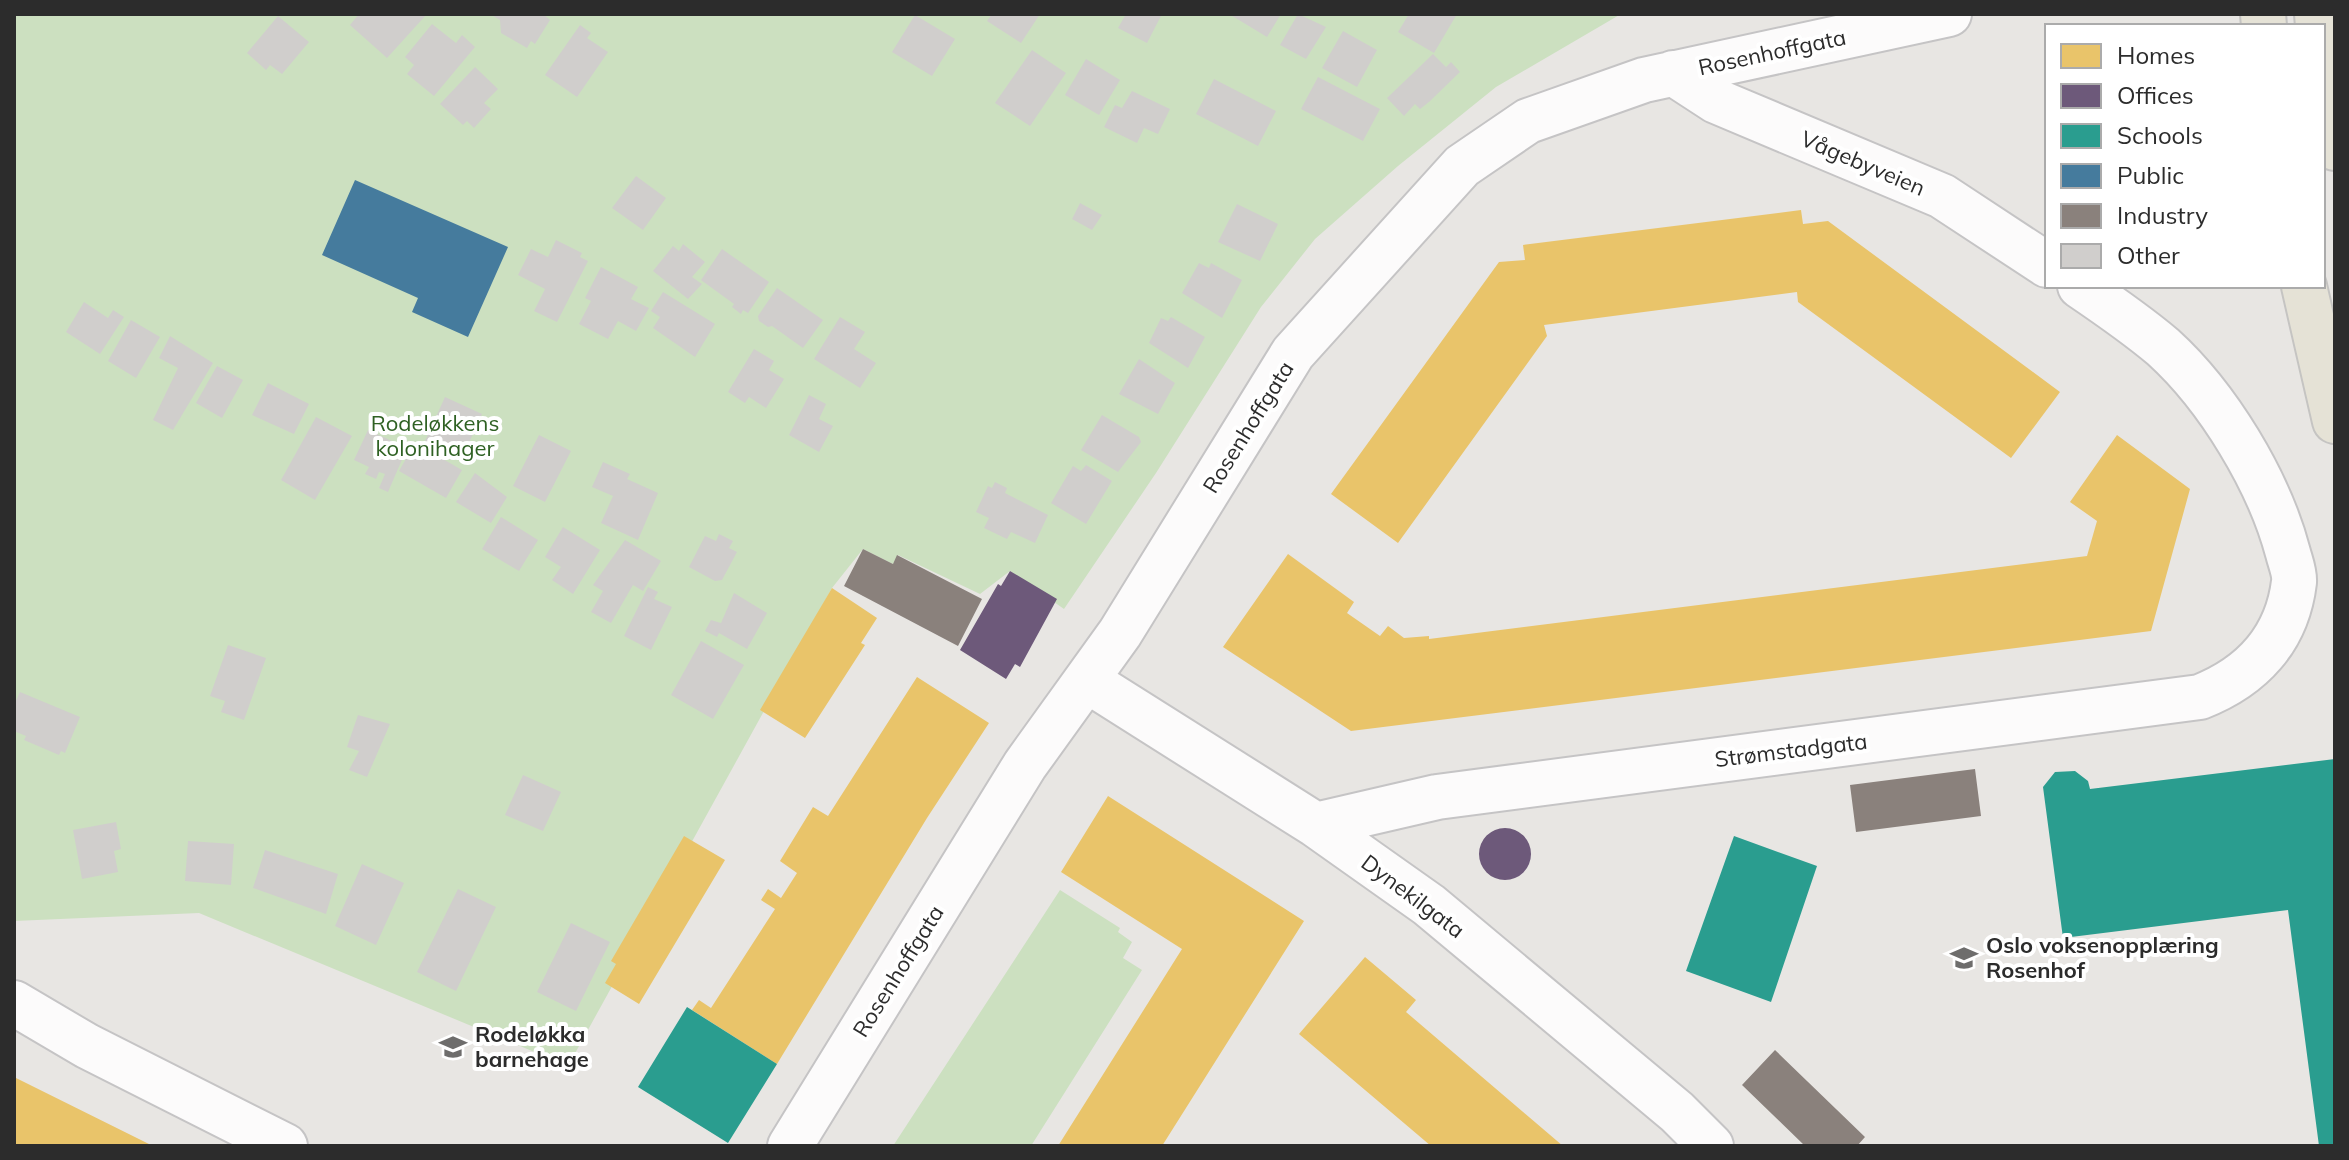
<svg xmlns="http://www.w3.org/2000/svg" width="2349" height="1160" viewBox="0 0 2349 1160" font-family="Mulish,sans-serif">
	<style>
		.green { fill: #cce0c0 }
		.homes { fill: #e9c46a }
		.offices { fill: #6d597a }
		.schools { fill: #2a9d8f }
		.public { fill: #457b9d }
		.industry { fill: #8a817c }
		.building { fill: #d0cecc }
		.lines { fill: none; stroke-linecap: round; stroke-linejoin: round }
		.minor-casing { stroke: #c5c4c5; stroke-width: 48 }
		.major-casing { stroke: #c5c4c2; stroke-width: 48 }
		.minor { stroke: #fcfbfb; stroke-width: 44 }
		.major { stroke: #e5e2d6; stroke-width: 44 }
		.labels { text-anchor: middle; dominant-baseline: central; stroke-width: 8; stroke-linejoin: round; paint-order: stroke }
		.street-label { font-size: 22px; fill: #2c2c2c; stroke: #fff }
		.park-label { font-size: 22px; fill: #2f6123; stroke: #fff }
		.poi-label { font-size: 22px; font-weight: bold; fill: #2c2c2c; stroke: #fff; text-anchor: start }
	</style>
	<rect width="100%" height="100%" fill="#e8e6e3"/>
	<path class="green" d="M14,14h1607l-125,73 -98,79 -83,73 -54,68 -105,166 -92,136 -54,-38 -30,23 -82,-39 -5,9 -30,-15 -31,39 -264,478 -369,-153 -185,8z
		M1060,890l60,38 -2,4 14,10 -9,16 19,12 -111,176h-138z"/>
	<path class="homes" d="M1801,210l2,14 25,-3 232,171 -49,66 -213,-156 -1,-10 -253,33 3,11 -149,207 -67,-49 168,-232 26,-2 -2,-15z
		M2117,435l73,54 -39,142 -800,100 -128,-84 65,-93 66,48 -7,11 33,23 8,-10 16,12 25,-2v3l658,-83 10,-35 -27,-19z
		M832,588l45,30 -16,25 4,2 -60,93 -45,-28z
		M917,677l72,46 -62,95 -150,246 -85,-54 7,-10 12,8 64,-99 -14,-9 7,-11 13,9 16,-25 -17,-12 33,-54 15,9z
		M1108,796l196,125 -142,225h-104l124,-197 -121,-77z
		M684,836l41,24 -86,144 -34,-21 11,-19 -5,-3z
		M1365,957l51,43 -10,12 157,134h-132l-132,-112z
		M14,1077l139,69h-139z"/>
	<path class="offices" d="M1010,571l47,28 -37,68 -5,-3 -9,15 -46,-29 38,-66 3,2z
		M1479 854a26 26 0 1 1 52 0a26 26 0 1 1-52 0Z"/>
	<path class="schools" d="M2335,759v387h-16l-31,-236 -225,28 -20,-151 12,-15 20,-1 13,10 2,8z
		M1734,836l83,30 -46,136 -85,-31z
		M687,1007l90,57 -49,79 -90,-56z"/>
	<path class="public" d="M355,180l153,67 -40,90 -56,-25 6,-14 -96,-43z"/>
	<path class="industry" d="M863,549l30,15 4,-9 85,44 -24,47 -114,-60z
		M1975,769l6,47 -125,16 -6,-47z
		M1775,1050l90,87 -8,9h-52l-63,-61z"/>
	<path class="building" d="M359,14h68l-40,44 -37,-33z
		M490,14h53l7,6 -15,24 -4,-3 -4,7 -26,-15 -1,-13z
		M992,14h48l-19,29 -34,-22z
		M1126,14h36l-15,29 -29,-15z
		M1229,14h52l-14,23z
		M1298,14l28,13 -20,32 -26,-14z
		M1409,14h48l-23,39 -36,-21z
		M915,15l40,24 -23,37 -40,-24z
		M278,16l31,26 -27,32 -12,-9 -4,5 -19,-17z
		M432,24l24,19 6,-8 13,12 -41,49 -27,-22 7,-9 -9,-8z
		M580,25l11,8 -4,5 21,14 -31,45 -32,-22z
		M1343,31l34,19 -20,37 -35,-19z
		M1032,50l34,23 -36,53 -35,-23z
		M1433,54l13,13 5,-5 9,10 -31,30 -9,7 -5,-5 -11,12 -17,-18z
		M1086,59l34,21 -21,35 -34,-20z
		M475,67l23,22 -14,14 7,6 -17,19 -7,-7 -4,4 -23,-21z
		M1318,77l62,32 -17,32 -62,-32z
		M1214,79l62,32 -18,35 -62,-32z
		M1132,91l38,18 -12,25 -14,-6 -7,15 -33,-16 11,-22 7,3z
		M636,176l30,22 -23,32 -31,-22z
		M1080,203l22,12 -10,15 -20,-11z
		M1237,204l41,20 -18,37 -42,-19z
		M556,240l26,13 -2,4 8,4 -31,61 -23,-11 11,-22 -27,-14 13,-26 17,8z
		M683,244l22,18 -13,15 10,7 -14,15 -35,-28 20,-25 6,5z
		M722,249l47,33 -21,31 -5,-3 -2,4 -9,-7 2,-3 -33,-24z
		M1199,263l10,5 2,-5 31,17 -20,38 -40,-25z
		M601,267l37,20 -7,12 18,9 -13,23 -18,-10 -10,18 -29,-15 12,-23 -6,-3z
		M777,288l46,32 -20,28 -31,-22 -4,1 -9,-6 -1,-5z
		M663,292l52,32 -20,33 -42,-29 7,-11 -9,-6z
		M84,302l24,16 5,-8 11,7 -24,37 -34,-22z
		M840,317l25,15 -11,17 22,14 -16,25 -46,-29z
		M1171,317l34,20 -17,31 -39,-25 12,-25 7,3z
		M131,320l29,17 -24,41 -28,-17z
		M170,336l43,27 -40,67 -20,-10 25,-52 -19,-10z
		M754,349l20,12 -5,9 15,9 -18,29 -17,-11 -4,6 -17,-11z
		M1139,359l36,24 -17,31 -39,-20z
		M217,366l26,14 -21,38 -26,-15z
		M268,383l41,21 -15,30 -42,-19z
		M809,395l17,9 -7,15 14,7 -14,26 -30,-17z
		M445,397l37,17 -20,44 -37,-17z
		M1102,415l37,22 2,5 -23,30 -37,-22z
		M316,417l36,19 -37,64 -34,-20z
		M368,430l39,18 -19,44 -9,-4 6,-14 -6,-2 -3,7 -11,-5 4,-7 -15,-7z
		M539,435l32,16 -26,51 -32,-16z
		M415,443l47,27 -16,28 -47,-27z
		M603,462l27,12 -3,5 31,14 -20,47 -37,-17 12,-27 -21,-9z
		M1086,465l26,16 -26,43 -35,-21 22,-37 8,5z
		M475,473l32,24 -16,26 -35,-21z
		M995,482l12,6 -2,5 43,22 -13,28 -24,-11 -4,7 -23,-11 5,-10 -13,-6 12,-26 4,2z
		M501,517l37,23 -19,31 -37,-22z
		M563,527l37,23 -27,44 -21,-14 9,-13 -16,-10z
		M719,534l14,7 -4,7 8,4 -15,28 -7,1 -26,-14 16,-31 11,5z
		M625,540l36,21 -18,30 -10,-6 -22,38 -20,-11 12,-21 -10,-6z
		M648,587l10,5 -4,7 18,8 -21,43 -27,-14z
		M734,593l33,20 -20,36 -28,-16 -2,4 -12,-6 6,-11 10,3z
		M701,641l43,24 -31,54 -42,-24z
		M228,645l38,13 -22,62 -23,-8 4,-11 -15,-5z
		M20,692l60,25 -15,36 -4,-2 -2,4 -35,-15 2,-4 -12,-5v-26z
		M358,715l32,9 -23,53 -18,-7 10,-19 -12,-4z
		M523,775l38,17 -18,39 -38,-16z
		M116,822l5,27 -7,2 4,21 -36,7 -9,-49z
		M188,841l46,3 -3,41 -46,-4z
		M265,850l73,24 -12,40 -73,-26z
		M362,864l42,19 -28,62 -41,-19z
		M458,889l38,18 -40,84 -39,-19z
		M571,923l39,19 -34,69 -39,-19z"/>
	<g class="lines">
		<g class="minor-casing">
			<path id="minor" d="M1673,73l43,28 226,95 105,69
				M1088,681l228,144 113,80 248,207 34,34
				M1316,825l121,-28 763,-100c51,-20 87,-57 94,-115 1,-9 -4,-21 -6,-29 -19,-72 -70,-156 -125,-206 -26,-22 -55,-42 -83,-61
				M14,1003l73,43 198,100
				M790,1146l235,-381 95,-132 173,-280 169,-187 66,-45 116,-41 305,-66"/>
		</g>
		<g class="major-casing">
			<path id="major" d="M2263,14l1,12
				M2317,14l1,12
				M2323,61l12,87
				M2304,286l31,135"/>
		</g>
		<use href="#minor" class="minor"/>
		<use href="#major" class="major"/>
	</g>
	<defs>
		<g id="school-bare" transform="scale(2.16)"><path d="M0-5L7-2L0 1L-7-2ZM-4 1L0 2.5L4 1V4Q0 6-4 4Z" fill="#6e6d6c" stroke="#fff" stroke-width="2.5" paint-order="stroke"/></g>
	</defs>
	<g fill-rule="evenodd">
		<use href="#school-bare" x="1964" y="958"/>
		<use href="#school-bare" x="453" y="1047"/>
	</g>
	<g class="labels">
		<g class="street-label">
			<text transform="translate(1772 52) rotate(-12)">Rosenhoffgata</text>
			<text transform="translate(1863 163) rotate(23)">Vågebyveien</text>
			<text transform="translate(1248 427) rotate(-58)">Rosenhoffgata</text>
			<text transform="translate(1791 750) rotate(-7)">Strømstadgata</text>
			<text transform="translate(1413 896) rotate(37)">Dynekilgata</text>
			<text transform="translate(898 971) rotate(-58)">Rosenhoffgata</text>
		</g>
		<g class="park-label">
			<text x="435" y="423">Rodeløkkens<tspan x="435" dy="25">kolonihager</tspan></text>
		</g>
		<g class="poi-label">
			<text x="1986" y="945">Oslo voksenopplæring<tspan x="1986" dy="25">Rosenhof</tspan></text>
			<text x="475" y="1034">Rodeløkka<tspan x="475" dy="25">barnehage</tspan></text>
		</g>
	</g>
	<rect width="2349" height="1160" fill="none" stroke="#2c2c2c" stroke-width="32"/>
	<rect x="2045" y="24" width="280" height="264" fill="#ffffff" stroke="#ababab" stroke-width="2"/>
	<rect x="2061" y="44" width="40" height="24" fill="#e9c46a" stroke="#ababab" stroke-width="2"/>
	<text x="2117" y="64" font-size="24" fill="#2c2c2c">Homes</text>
	<rect x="2061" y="84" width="40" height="24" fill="#6d597a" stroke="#ababab" stroke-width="2"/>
	<text x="2117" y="104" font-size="24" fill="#2c2c2c">Offices</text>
	<rect x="2061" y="124" width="40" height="24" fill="#2a9d8f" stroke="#ababab" stroke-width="2"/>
	<text x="2117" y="144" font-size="24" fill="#2c2c2c">Schools</text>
	<rect x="2061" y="164" width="40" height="24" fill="#457b9d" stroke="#ababab" stroke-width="2"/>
	<text x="2117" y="184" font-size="24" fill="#2c2c2c">Public</text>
	<rect x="2061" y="204" width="40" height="24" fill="#8a817c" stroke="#ababab" stroke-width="2"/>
	<text x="2117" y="224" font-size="24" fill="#2c2c2c">Industry</text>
	<rect x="2061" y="244" width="40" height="24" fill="#d0cecc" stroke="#ababab" stroke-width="2"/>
	<text x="2117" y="264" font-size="24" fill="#2c2c2c">Other</text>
</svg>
